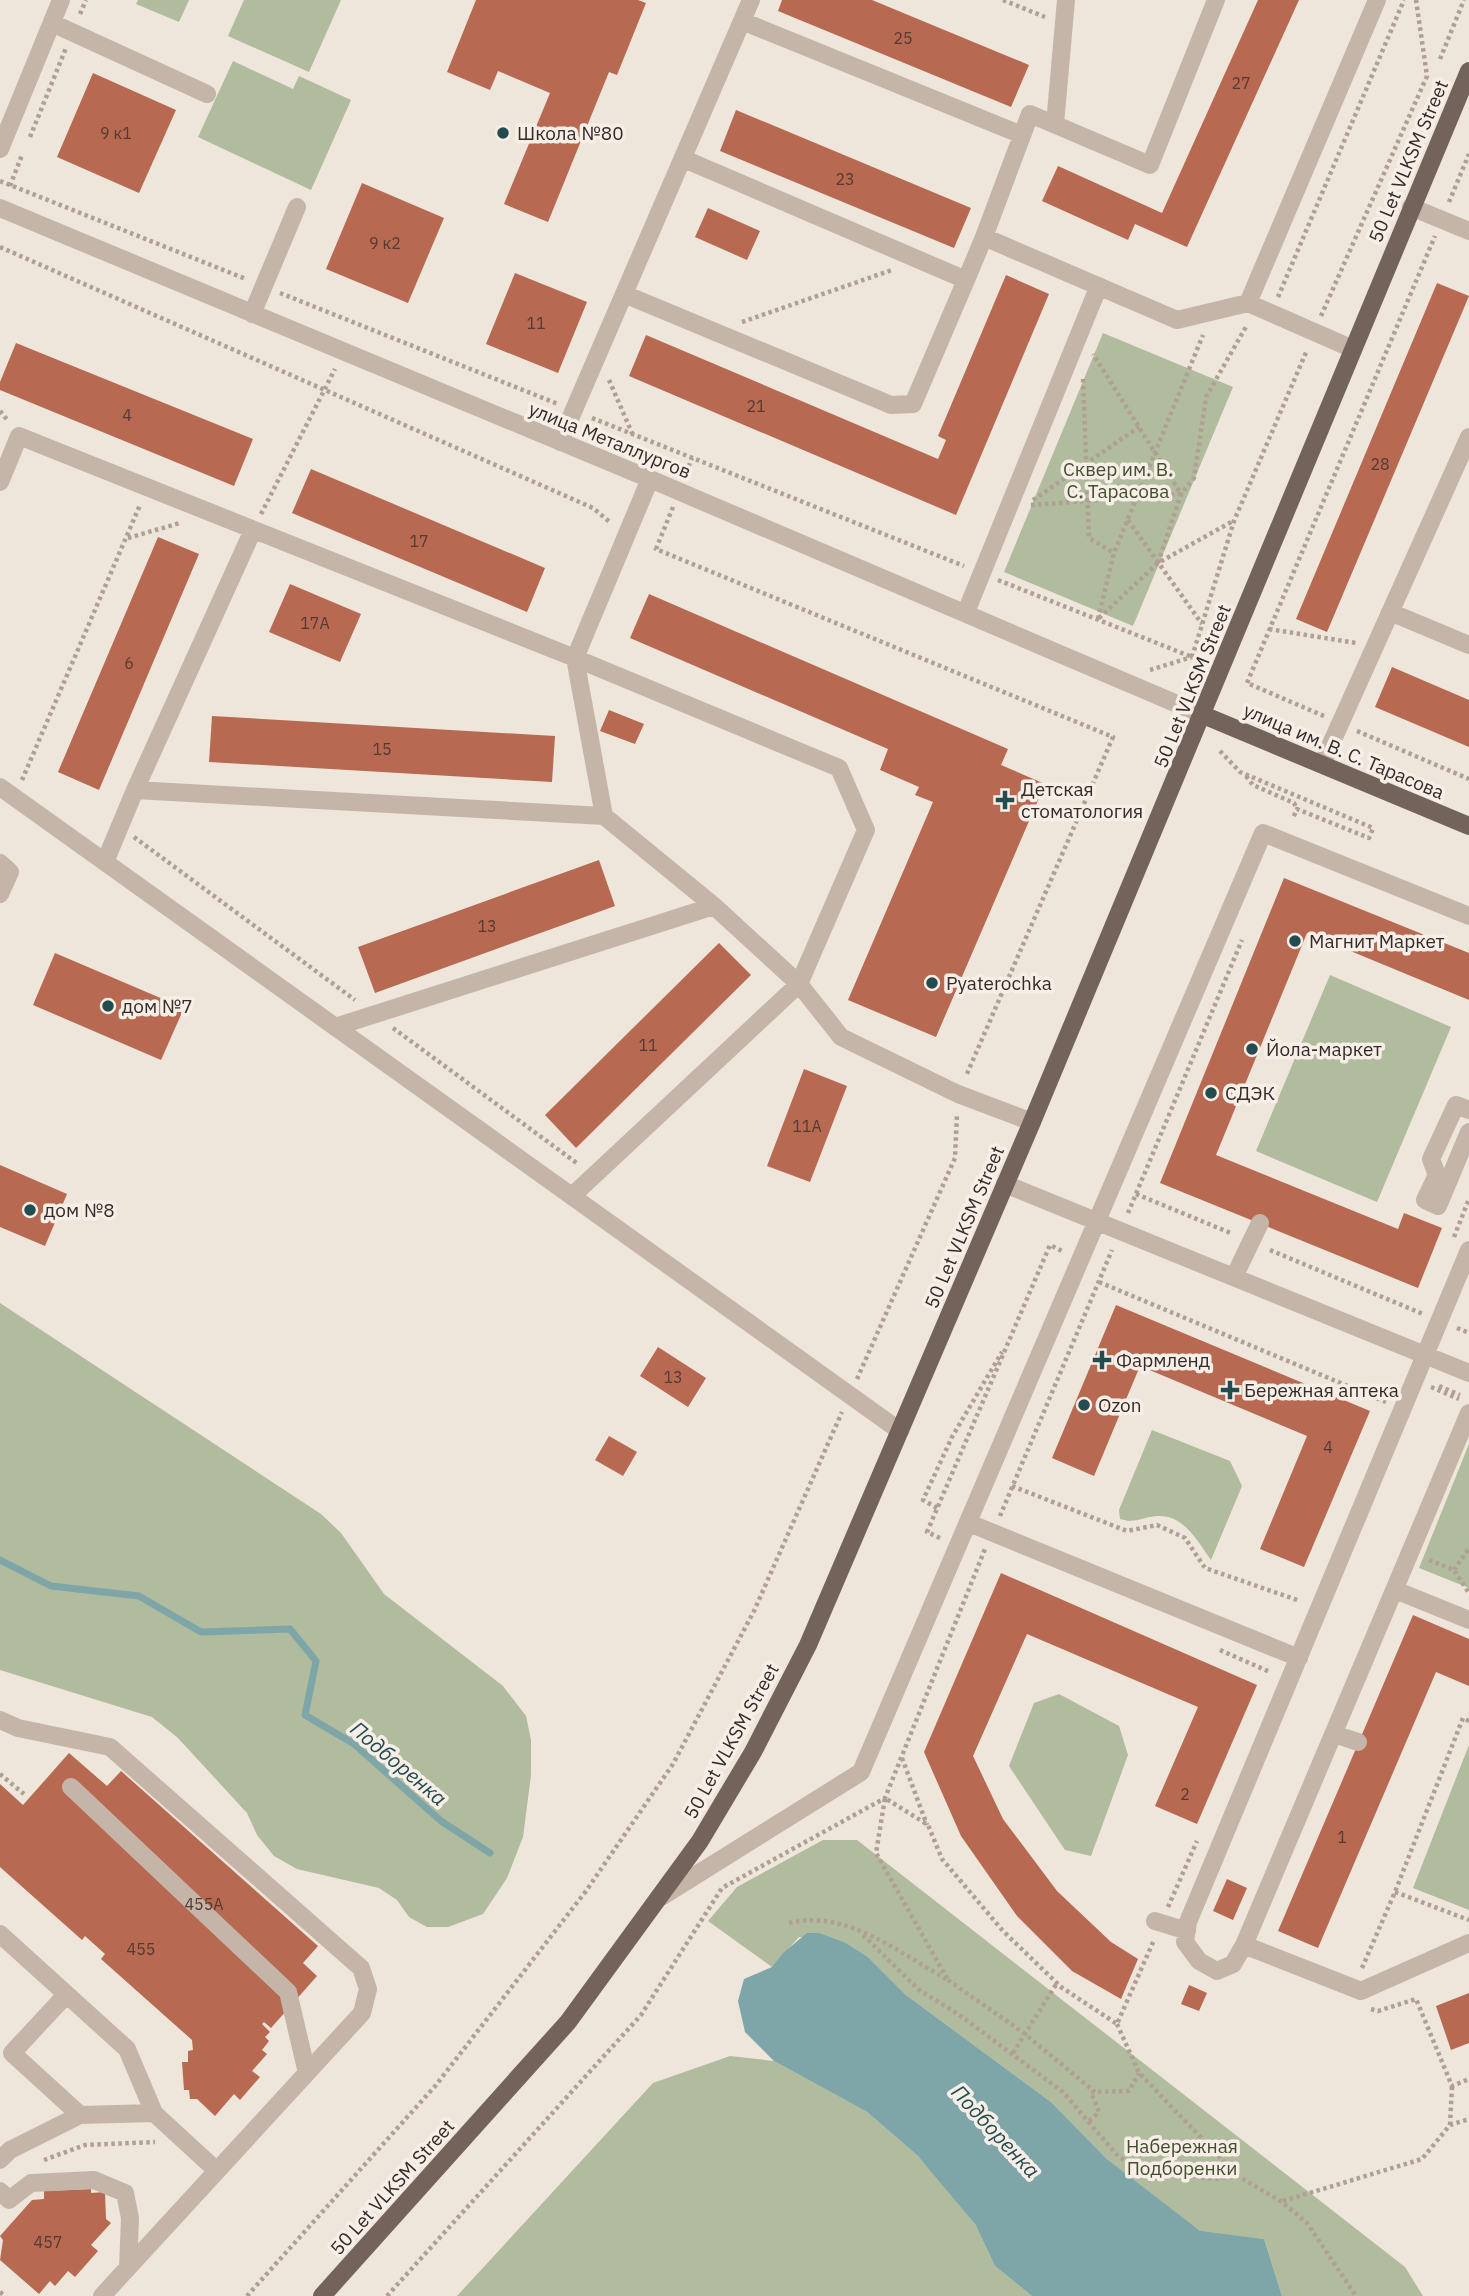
<svg xmlns="http://www.w3.org/2000/svg" width="1469" height="2296" viewBox="0 0 1469 2296" font-family="'IBM Plex Sans',sans-serif">
	<style>
		.green { fill: #b1bb9d }
		.water { fill: #7ea6a8 }
		.lines { fill: none; stroke-linecap: round; stroke-linejoin: round }
		.stream { stroke: #7ea6a8; stroke-width: 7 }
		.building { fill: #b76951 }
		.path { stroke: #b0a093; stroke-width: 4.5; stroke-dasharray: 3.5 3.5; stroke-linecap: butt }
		.minor { stroke: #c5b5a9; stroke-width: 18 }
		.major { stroke: #73635b; stroke-width: 18 }
		.poi-dot { fill: #224c4f; stroke: #f7efe7; stroke-width: 2.5 }
		.labels { text-anchor: middle; dominant-baseline: central; stroke-width: 7; stroke-linejoin: round; paint-order: stroke }
		.number-label { font-size: 16px; fill: #543a32 }
		.poi-label { font-size: 19px; fill: #332b28; stroke: #f7efe7; text-anchor: start }
		.street-label { font-size: 19px; fill: #332b28; stroke: #f7efe7 }
		.park-label { font-size: 19px; fill: #434e2f; stroke: #f7efe7 }
		.water-label { font-size: 21px; font-style: italic; fill: #224c4f; stroke: #f7efe7 }
	</style>
	<rect width="100%" height="100%" fill="#eee5db"/>
	<path class="green" d="M138,0h51l-10,22 -43,-18z
		M244,0h97l-32,72 -81,-36z
		M233,61l60,28 6,-13 52,24 -40,90 -113,-53z
		M1103,333l130,54 -100,239 -129,-54z
		M1330,975l121,52 -74,175 -121,-51z
		M0,1303l321,211 20,19 43,61 119,92 23,30 5,24v35l-8,62 -16,41 -24,36 -35,13h-21l-18,-10 -12,-17 -18,-12 -82,-19 -23,-13 -17,-21 -10,-22 -69,-75 -26,-21 -152,-47z
		M1152,1430l78,31 12,25 -31,74c-13,-18 -27,-46 -54,-44 -15,1 -22,8 -37,3l-1,-9z
		M1469,1444v144l-50,-20z
		M1059,1694l60,32 9,29 -37,101 -26,-6 -56,-84 25,-63z
		M1469,1745v165l-56,-22z
		M823,1840h34l548,427 18,29h-141l-18,-57 -64,-7 -93,-73 -56,-57 -145,-107 -38,-38 -22,-14 -47,-6 -27,30 -64,-46 29,-34z
		M730,2056l44,5 93,51 51,44 23,25 34,43 20,42 37,30h-575l196,-213z"/>
	<path class="water" d="M807,1933h12l27,10 22,14 38,38 145,107 56,57 93,72 64,8 18,57h-250l-37,-30 -20,-42 -57,-68 -51,-44 -93,-51 -29,-29 -7,-31 6,-22 28,-12 11,-14z"/>
	<g class="lines">
		<path class="stream" d="M0,1560l51,26 88,10 62,36 89,-3 26,32 -11,54 49,29 87,77 49,32"/>
	</g>
	<path class="building" d="M476,0h162l8,3 -29,72 -8,-3 -61,150 -44,-18 46,-111 -52,-22 -8,19 -43,-18z
		M782,0h90l157,65 -18,42 -233,-96z
		M1258,0h41l-112,247 -52,-23 -7,16 -86,-39 16,-35 104,47z
		M93,73l83,37 -37,83 -82,-36z
		M736,110l235,98 -17,40 -234,-97z
		M362,183l82,35 -36,85 -82,-34z
		M708,208l52,23 -13,29 -52,-23z
		M515,273l72,29 -29,71 -72,-29z
		M1006,275l43,19 -93,221 -327,-139 17,-41 292,124 8,-19 -8,-4z
		M1437,283l32,13 -142,336 -31,-13z
		M16,343l237,96 -19,47 -234,-96v-8z
		M311,469l234,99 -18,44 -235,-99z
		M158,537l41,17 -100,236 -41,-18z
		M290,584l71,30 -21,48 -71,-30z
		M649,594l359,155 -7,16 44,19 -109,253 -88,-37 85,-198 -18,-7 4,-8 -39,-17 8,-21 -258,-111z
		M1392,667l77,33v47l-94,-40z
		M609,710l35,14 -9,20 -35,-13z
		M212,716l343,20 -3,46 -343,-20z
		M599,860l16,46 -240,87 -17,-46z
		M1284,878l185,75v47l-162,-67 -91,222 182,74 6,-16 38,15 -24,60 -258,-105z
		M719,943l32,32 -175,173 -31,-33z
		M55,953l129,55 -23,52 -128,-55z
		M804,1069l43,17 -37,96 -43,-16z
		M0,1165l67,29 -22,52 -45,-19z
		M1116,1305l254,106 -66,156 -44,-18 47,-113 -167,-70 -46,110 -42,-18z
		M658,1347l48,31 -18,29 -48,-31z
		M609,1436l28,16 -14,24 -28,-16z
		M1001,1573l256,112 -60,139 -42,-18 43,-99 -171,-73 -54,122 30,63 54,72 54,51 27,17 -17,40 -49,-28 -55,-55 -56,-80 -37,-84z
		M1413,1615l56,24v47l-33,-14 -118,276 -40,-17z
		M69,1753l38,33 14,-15 197,175 -15,17 14,13 -46,52 -7,-6 -2,2 8,8 -5,5 4,4 -7,9 5,4 -15,17 8,6 -20,23 -6,-6 -19,22 -18,-17h-7l-1,-9h-5l-2,-28h6v-11l5,-1 -1,-10 -91,-81 4,-5 -20,-18 -3,4 -82,-73v-83l23,21z
		M1227,1879l20,9 -14,32 -20,-9z
		M1189,1985l18,8 -8,18 -18,-7z
		M1469,1993v50l-18,7 -15,-44z
		M91,2189v4l14,-1 1,27 5,4 -20,22 7,6 -23,26 -7,-6 -13,15 -5,-5 -11,13 -39,-34 3,-20 -3,-4 32,-36 12,-1v-8z"/>
	<g class="lines">
		<path class="path" d="M1003,0l42,17
			M80,14l6,-14
			M1440,59l24,-59
			M30,137l36,-89
			M0,181l246,98
			M10,186l12,-31
			M1449,202l20,-48
			M0,247l593,261 18,15
			M280,293l278,111
			M1278,297l126,-297
			M1321,316l106,-240 -11,-76
			M742,322l150,-52
			M1083,379l6,159 25,15
			M609,380l23,53
			M0,411l8,10
			M592,418l372,148
			M686,473l6,-15
			M1033,500l106,-73
			M1031,505l150,-11 -88,-140
			M673,507l-17,42 457,188 -147,339
			M261,514l74,-145
			M1128,520l74,104
			M128,538l52,-15
			M1158,563l23,-69 13,-16 12,-81 41,-72
			M998,580l194,77
			M1099,618l59,-55 75,-42
			M1098,619l16,-66 89,-218
			M1269,629l87,14
			M1192,657l42,-136 73,-171
			M1150,670l42,-13
			M1324,716l-77,-33 188,-447
			M1357,731l112,48
			M1220,751l20,21 133,56 -4,10 -72,-29 -4,9
			M1246,776l7,9 41,18 3,6
			M22,780l118,-275
			M134,837l221,163
			M393,1028l185,136
			M1136,1194l97,40
			M1128,1213l114,-273
			M1454,1237l15,-38
			M1270,1250l153,64
			M1099,1282l287,120
			M1457,1328l12,5
			M857,1379l98,-221 2,-44
			M1439,1386l21,9
			M1431,1387l28,12
			M1012,1486l115,45 30,-6 28,13 20,30 95,33
			M937,1508l-14,-8 29,-63 50,-85
			M1000,1516l112,-266
			M940,1538l-13,-6 123,-287 14,7
			M1429,1560l25,10 15,23
			M1454,1570l15,-22
			M1220,1650l50,22
			M902,1758l25,67
			M0,1774l24,20
			M1395,1892l74,28
			M1168,1907l29,-66
			M789,1923c58,-14 110,30 159,57l-72,-127 9,-55 43,27 14,34 61,72 58,56 56,37 37,-84
			M863,1935l56,55 39,24 105,78 53,62 36,27 15,-9 46,7 25,-3 44,26 25,21 49,73
			M1362,1968l33,-76 68,-174 6,3
			M948,1980l77,54 70,58
			M1371,2009l7,2 38,-12 36,87 17,-7
			M1117,2024l22,49 99,103
			M1013,2053l44,-70
			M1089,2121l10,-9 -8,-20 38,-1 10,-18
			M1450,2125l2,-39
			M44,2160l41,-15 70,-3
			M1283,2201l139,-42 28,-34 19,-6
			M0,2292l5,4
			M247,2296l189,-211 150,-194 87,-127 81,-153 88,-199
			M387,2296l254,-281 81,-127 163,-90 100,-249"/>
		<path class="minor" d="M742,21l280,114
			M52,23l155,71
			M1055,124l11,-124
			M0,149l61,-149
			M1411,207l58,24
			M0,208l650,271 553,236
			M984,237l46,-123 120,51 66,-165
			M966,280l18,-43 193,83 71,-17 105,46
			M624,294l267,111 22,-1 53,-124 -282,-121
			M1248,303l129,-303
			M252,314l45,-107
			M560,442l191,-442
			M650,479l-75,179 29,158 110,90 85,78 42,53 117,57 74,28
			M0,482l19,-46 556,222 264,110 27,62 -67,154 -227,212
			M966,612l132,-324
			M1390,612l79,33
			M1322,764l147,-327
			M0,787l900,644
			M135,790l118,-260
			M105,862l30,-72 469,26
			M0,863l10,9 -10,22
			M335,1027l379,-121
			M1469,1110l-13,-5 -25,54 6,16 -12,25 13,6 31,-74
			M1005,1184l464,189
			M1469,1250l-281,672 -3,20 14,19 18,10 16,-7 11,-19 225,-532
			M1234,1277l26,-54
			M969,1523l330,135
			M1395,1590l74,30
			M0,1720l18,8 92,19 251,221 7,21 -6,24 -260,283
			M1334,1734l24,8
			M71,1787l217,205 19,81
			M661,1897l200,-125 402,-939 206,83
			M1155,1921l32,10
			M0,1934l127,115 27,64 63,58
			M1244,1945l117,46 108,-48
			M66,1995l-54,58 68,62
			M0,2160l10,-10 70,-35 74,-2
			M0,2191l9,9 22,-17 63,-3 31,13 5,25 -2,50"/>
		<path class="major" d="M1203,715l266,111
			M322,2296l246,-274 132,-181 53,-89 55,-107 224,-523 437,-1051"/>
	</g>
	<g class="poi-dot">
		<circle cx="503" cy="133" r="7"/>
		<path d="M1001.5 789.5h7v7h7v7h-7v7h-7v-7h-7v-7h7z"/>
		<circle cx="1295" cy="941" r="7"/>
		<circle cx="932" cy="983" r="7"/>
		<circle cx="108" cy="1006" r="7"/>
		<circle cx="1252" cy="1049" r="7"/>
		<circle cx="1211" cy="1093" r="7"/>
		<circle cx="30" cy="1210" r="7"/>
		<path d="M1098.5 1349.5h7v7h7v7h-7v7h-7v-7h-7v-7h7z"/>
		<path d="M1226.5 1379.5h7v7h7v7h-7v7h-7v-7h-7v-7h7z"/>
		<circle cx="1084" cy="1405" r="7"/>
	</g>
	<g class="labels">
		<g class="number-label">
			<text x="903" y="38">25</text>
			<text x="1241" y="83">27</text>
			<text x="116" y="133">9 к1</text>
			<text x="845" y="179">23</text>
			<text x="385" y="243">9 к2</text>
			<text x="536" y="323">11</text>
			<text x="756" y="406">21</text>
			<text x="127" y="415">4</text>
			<text x="1380" y="464">28</text>
			<text x="419" y="541">17</text>
			<text x="315" y="623">17А</text>
			<text x="129" y="663">6</text>
			<text x="382" y="749">15</text>
			<text x="487" y="926">13</text>
			<text x="648" y="1045">11</text>
			<text x="807" y="1126">11А</text>
			<text x="673" y="1377">13</text>
			<text x="1328" y="1447">4</text>
			<text x="1185" y="1794">2</text>
			<text x="1342" y="1837">1</text>
			<text x="204" y="1904">455А</text>
			<text x="141" y="1949">455</text>
			<text x="48" y="2242">457</text>
		</g>
		<g class="poi-label">
			<text x="517" y="133">Школа №80</text>
			<text x="1021" y="789">Детская<tspan x="1021" dy="22">стоматология</tspan></text>
			<text x="1309" y="941">Магнит Маркет</text>
			<text x="946" y="983">Pyaterochka</text>
			<text x="122" y="1006">дом №7</text>
			<text x="1266" y="1049">Йола-маркет</text>
			<text x="1225" y="1093">СДЭК</text>
			<text x="44" y="1210">дом №8</text>
			<text x="1116" y="1360">Фармленд</text>
			<text x="1244" y="1390">Бережная аптека</text>
			<text x="1098" y="1405">Ozon</text>
		</g>
		<g class="street-label">
			<text transform="translate(1408 161) rotate(-67)">50 Let VLKSM Street</text>
			<text transform="translate(610 440) rotate(22)">улица Металлургов</text>
			<text transform="translate(1192 686) rotate(-68)">50 Let VLKSM Street</text>
			<text transform="translate(1344 751) rotate(23)">улица им. В. С. Тарасова</text>
			<text transform="translate(964 1227) rotate(-67)">50 Let VLKSM Street</text>
			<text transform="translate(731 1741) rotate(-61)">50 Let VLKSM Street</text>
			<text transform="translate(392 2187) rotate(-48)">50 Let VLKSM Street</text>
		</g>
		<g class="park-label">
			<text x="1118" y="469">Сквер им. В.<tspan x="1118" dy="22">С. Тарасова</tspan></text>
			<text x="1182" y="2146">Набережная<tspan x="1182" dy="22">Подборенки</tspan></text>
		</g>
		<g class="water-label">
			<text transform="translate(399 1763) rotate(40)">Подборенка</text>
			<text transform="translate(996 2131) rotate(47)">Подборенка</text>
		</g>
	</g>
</svg>
